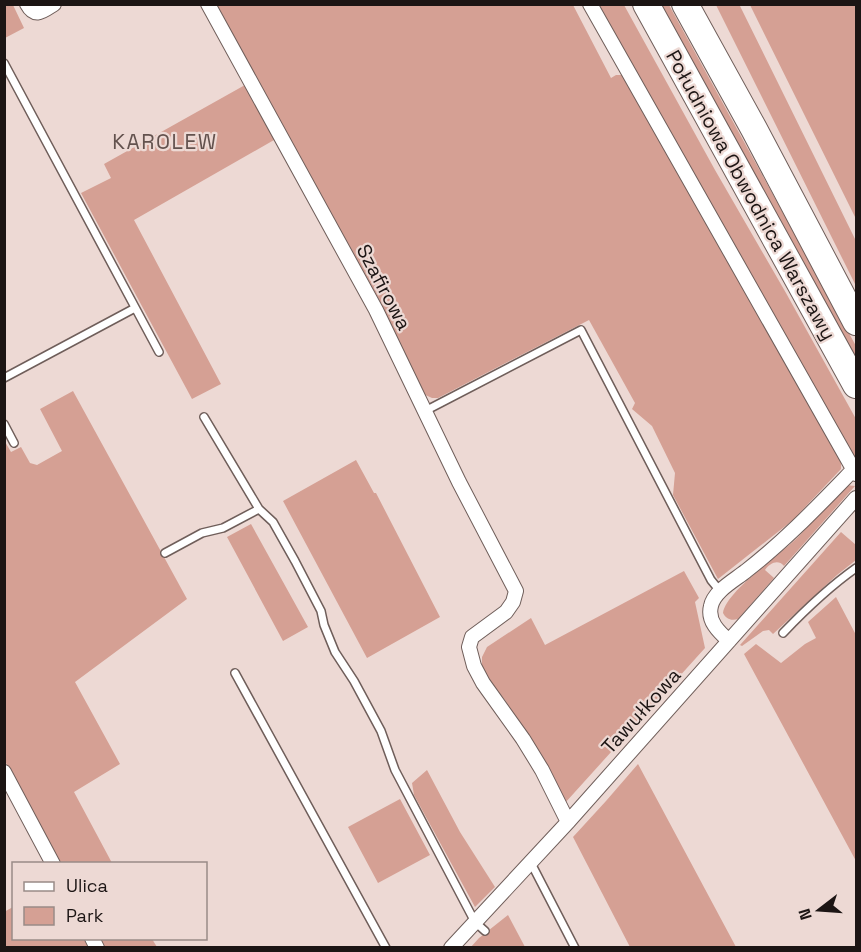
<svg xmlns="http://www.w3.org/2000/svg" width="861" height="952" viewBox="0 0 861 952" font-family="'Space Grotesk',sans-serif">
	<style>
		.green { fill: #d5a094 }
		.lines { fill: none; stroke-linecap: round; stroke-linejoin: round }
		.service-casing { stroke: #6f5e5a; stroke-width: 10 }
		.minor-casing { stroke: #6f5e5a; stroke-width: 16 }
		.motorway-casing { stroke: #6f5e5a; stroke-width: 28 }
		.service { stroke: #fff; stroke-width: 7 }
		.minor { stroke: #fff; stroke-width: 14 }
		.motorway { stroke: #fff; stroke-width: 26 }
		.labels { text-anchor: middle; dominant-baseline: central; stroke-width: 4.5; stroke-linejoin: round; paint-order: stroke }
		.street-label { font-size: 20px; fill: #1c1514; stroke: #edd9d4 }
		.neighbourhood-label { font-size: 21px; letter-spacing: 1.5px; fill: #63524e; stroke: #edd9d4 }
	</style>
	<rect width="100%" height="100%" fill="#edd9d4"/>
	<path class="green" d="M5,4l8,1 11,23 -19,10z
		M217,5h356l38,73 5,-3h7l218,387v7l-48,51 -75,59 -45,-84 2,-22 -23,-47 -20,-17 3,-6 -46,-83 -151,78h-6l-11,-5 -40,-90 -121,-218z
		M597,5h27l91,165 71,123 70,126v42z
		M661,5h8l187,341v14z
		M716,5h23l1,1 116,235v45z
		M750,5h106v214z
		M245,85l29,55 -140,80 87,164 -29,15 -111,-206 30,-15 -7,-14z
		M73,391l114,208 -112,83 45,82 -46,28 38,71h-54l-53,-102 -1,-321 7,12 10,-5 9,16 7,2 25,-14 -22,-42z
		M356,460l18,33h2l64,124 -73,41 -84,-157z
		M846,485l9,1 -71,80c-6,-7 -14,-3 -19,4l9,8 -36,41c-7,2 -12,0 -15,-6 3,-22 58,-59 75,-76 16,-17 31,-36 48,-52z
		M251,524l57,103 -25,14 -56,-104z
		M841,532l15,13v15l-19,15 -64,59 -4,-4 -6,1 -21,15 -2,-1z
		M684,571l15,27 -4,4 10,46 -140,155 -31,-56 -29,-47 -23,-28v-15l5,-10 44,-29 14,27z
		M836,597l20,38v226l-112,-207 12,-10 25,19 24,-19 11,-6 -8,-16z
		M638,764l98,183h-106l-57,-110 33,-36z
		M427,770l33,62 35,55 -20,20 -61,-112 -2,-12z
		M400,799l30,56 -52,28 -30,-56z
		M13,907l1,31 72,1 5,8h-86l-1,-35z
		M508,915l17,32 -55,1 9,-10z
		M98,939h54l5,8h-54z"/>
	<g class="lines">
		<g class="service-casing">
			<path id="service" d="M4,63l155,289
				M4,378l131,-70
				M425,411l156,-81 130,250 9,11
				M204,417l55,92 14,13 22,39 26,50 3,14 11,27 19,29 27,50 14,39 80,152 10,9
				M4,424l10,19
				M165,553l37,-20 21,-5 36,-19
				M783,633c23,-24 46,-46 73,-65
				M235,673l151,275
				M531,863l44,85"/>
		</g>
		<g class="minor-casing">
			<path id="minor" d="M27,4c8,15 16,7 27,0
				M208,4l168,306 83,172 57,109 -3,11 -7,10 -34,25 -3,10 5,19 9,17 40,56 19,31 26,52
				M590,4l266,470
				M729,641c-10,-9 -22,-20 -18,-35 3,-15 24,-26 35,-35 40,-31 73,-66 108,-102
				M4,772l49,92
				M92,938l5,10
				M451,948l117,-126 288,-324"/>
		</g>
		<g class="motorway-casing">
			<path id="motorway" d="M646,4l210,381
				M685,4l69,125 102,193"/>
		</g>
		<use href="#service" class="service"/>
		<use href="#minor" class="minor"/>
		<use href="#motorway" class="motorway"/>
	</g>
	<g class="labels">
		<g class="street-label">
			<text transform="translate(751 195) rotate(61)">Południowa Obwodnica Warszawy</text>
			<text transform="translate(384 287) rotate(62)">Szafirowa</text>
			<text transform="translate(641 711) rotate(-48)">Tawułkowa</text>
		</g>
		<g class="neighbourhood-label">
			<text x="165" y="141">KAROLEW</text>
		</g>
	</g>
	<rect width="861" height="952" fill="none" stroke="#1c1514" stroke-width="12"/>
	<rect x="12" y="862" width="195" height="78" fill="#edd9d4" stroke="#998b87" stroke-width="1.5"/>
	<rect x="24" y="882" width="30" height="9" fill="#ffffff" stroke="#998b87" stroke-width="1.5"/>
	<text x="66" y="892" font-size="18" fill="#1c1514">Ulica</text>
	<rect x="24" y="907" width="30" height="18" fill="#d5a094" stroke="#998b87" stroke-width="1.5"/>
	<text x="66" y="922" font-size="18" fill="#1c1514">Park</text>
	<g transform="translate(819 910) rotate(253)" stroke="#edd9d4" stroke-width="4.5" paint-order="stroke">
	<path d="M0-4.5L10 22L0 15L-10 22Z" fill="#1c1514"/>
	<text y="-9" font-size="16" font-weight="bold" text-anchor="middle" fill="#1c1514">N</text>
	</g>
</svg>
